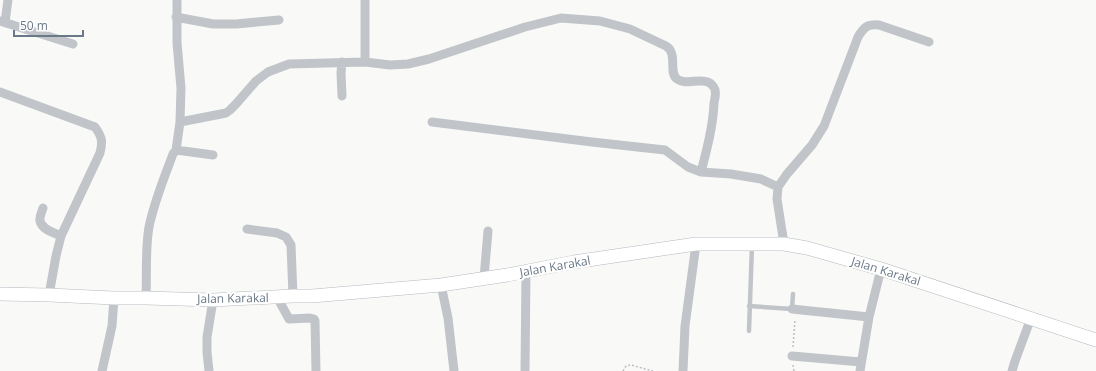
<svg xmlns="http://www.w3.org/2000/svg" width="1096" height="371" viewBox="0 0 1096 371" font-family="'Open Sans',sans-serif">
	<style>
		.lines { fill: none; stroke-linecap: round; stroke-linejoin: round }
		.secondary-casing { stroke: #b4b9be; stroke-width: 14 }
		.path { stroke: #bcbec1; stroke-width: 1.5; stroke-dasharray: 2 2; stroke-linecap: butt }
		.lane { stroke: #c1c5c9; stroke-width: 4.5 }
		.street { stroke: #c1c5c9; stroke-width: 9 }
		.secondary { stroke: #fff; stroke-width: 13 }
		.labels { text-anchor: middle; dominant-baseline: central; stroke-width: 4; stroke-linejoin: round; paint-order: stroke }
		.street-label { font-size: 12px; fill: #6a7887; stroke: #fff }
	</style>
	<rect width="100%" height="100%" fill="#f9faf8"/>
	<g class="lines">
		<g class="secondary-casing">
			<path id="secondary" d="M0,294l49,1 65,3h32l67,2 80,-4h19l129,-11 66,-10 67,-13 122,-18h88l23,4 74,21 215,71"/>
		</g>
		<path class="path" d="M793,347l2,-28
			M793,365l1,6
			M623,371l3,-5 5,-1 22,6"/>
		<path class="lane" d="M749,306l43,3 1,-15
			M749,331l3,-86"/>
		<path class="street" d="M365,0v62
			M176,17l37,7h23l43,-4
			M0,21l73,23
			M5,22l3,-22
			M342,62l-1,11 1,23
			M0,92l95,35c7,10 8,14 5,26l-39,83 -5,20 -7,39
			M180,122l46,-9 4,-3 6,-6 20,-23 12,-9 21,-8 76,-2 25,3 18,-1 21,-5 96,-32 36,-9 39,3 30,8 36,17c1,1 3,2 4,4 6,8 -1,23 7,29 9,7 23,-2 33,4 2,2 5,5 5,7 1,4 0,9 -1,13 -1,23 -7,46 -13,69
			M432,122l160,20 73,8 23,17 13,5 30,2 30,5 17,8 -1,12 7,45
			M176,150l37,5
			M778,187l9,-13 25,-29 12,-19 34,-89c6,-10 9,-13 21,-12l50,17
			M43,208c-1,4 -4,9 -3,13 2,9 15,12 21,15
			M247,229l30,4 9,4 5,8 2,51
			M484,278l4,-47
			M441,285l7,33 6,53
			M277,297l12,22 21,-1 4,1 1,2 1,50
			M146,298c1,-23 -1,-48 3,-71 5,-25 15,-49 24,-73l3,-4 4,-28 1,-34 -4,-45v-43
			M792,309l77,8
			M792,356l69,6
			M102,371l10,-45 2,-28
			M209,371l-2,-19v-15l6,-37
			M525,371l1,-100
			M683,371l2,-45 11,-82
			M860,371l9,-54 12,-48
			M1012,371l3,-10 16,-43"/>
		<use href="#secondary" class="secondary"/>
	</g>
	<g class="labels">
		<g class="street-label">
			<text transform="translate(555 266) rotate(-10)">Jalan Karakal</text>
			<text transform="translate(886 271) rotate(17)">Jalan Karakal</text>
			<text transform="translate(233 298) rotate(-1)">Jalan Karakal</text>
		</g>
	</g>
	<path d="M14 30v6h69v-6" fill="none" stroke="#6a7887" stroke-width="2"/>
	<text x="20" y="30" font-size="12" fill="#6a7887" stroke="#ffffff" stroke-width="3" paint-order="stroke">50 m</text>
</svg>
